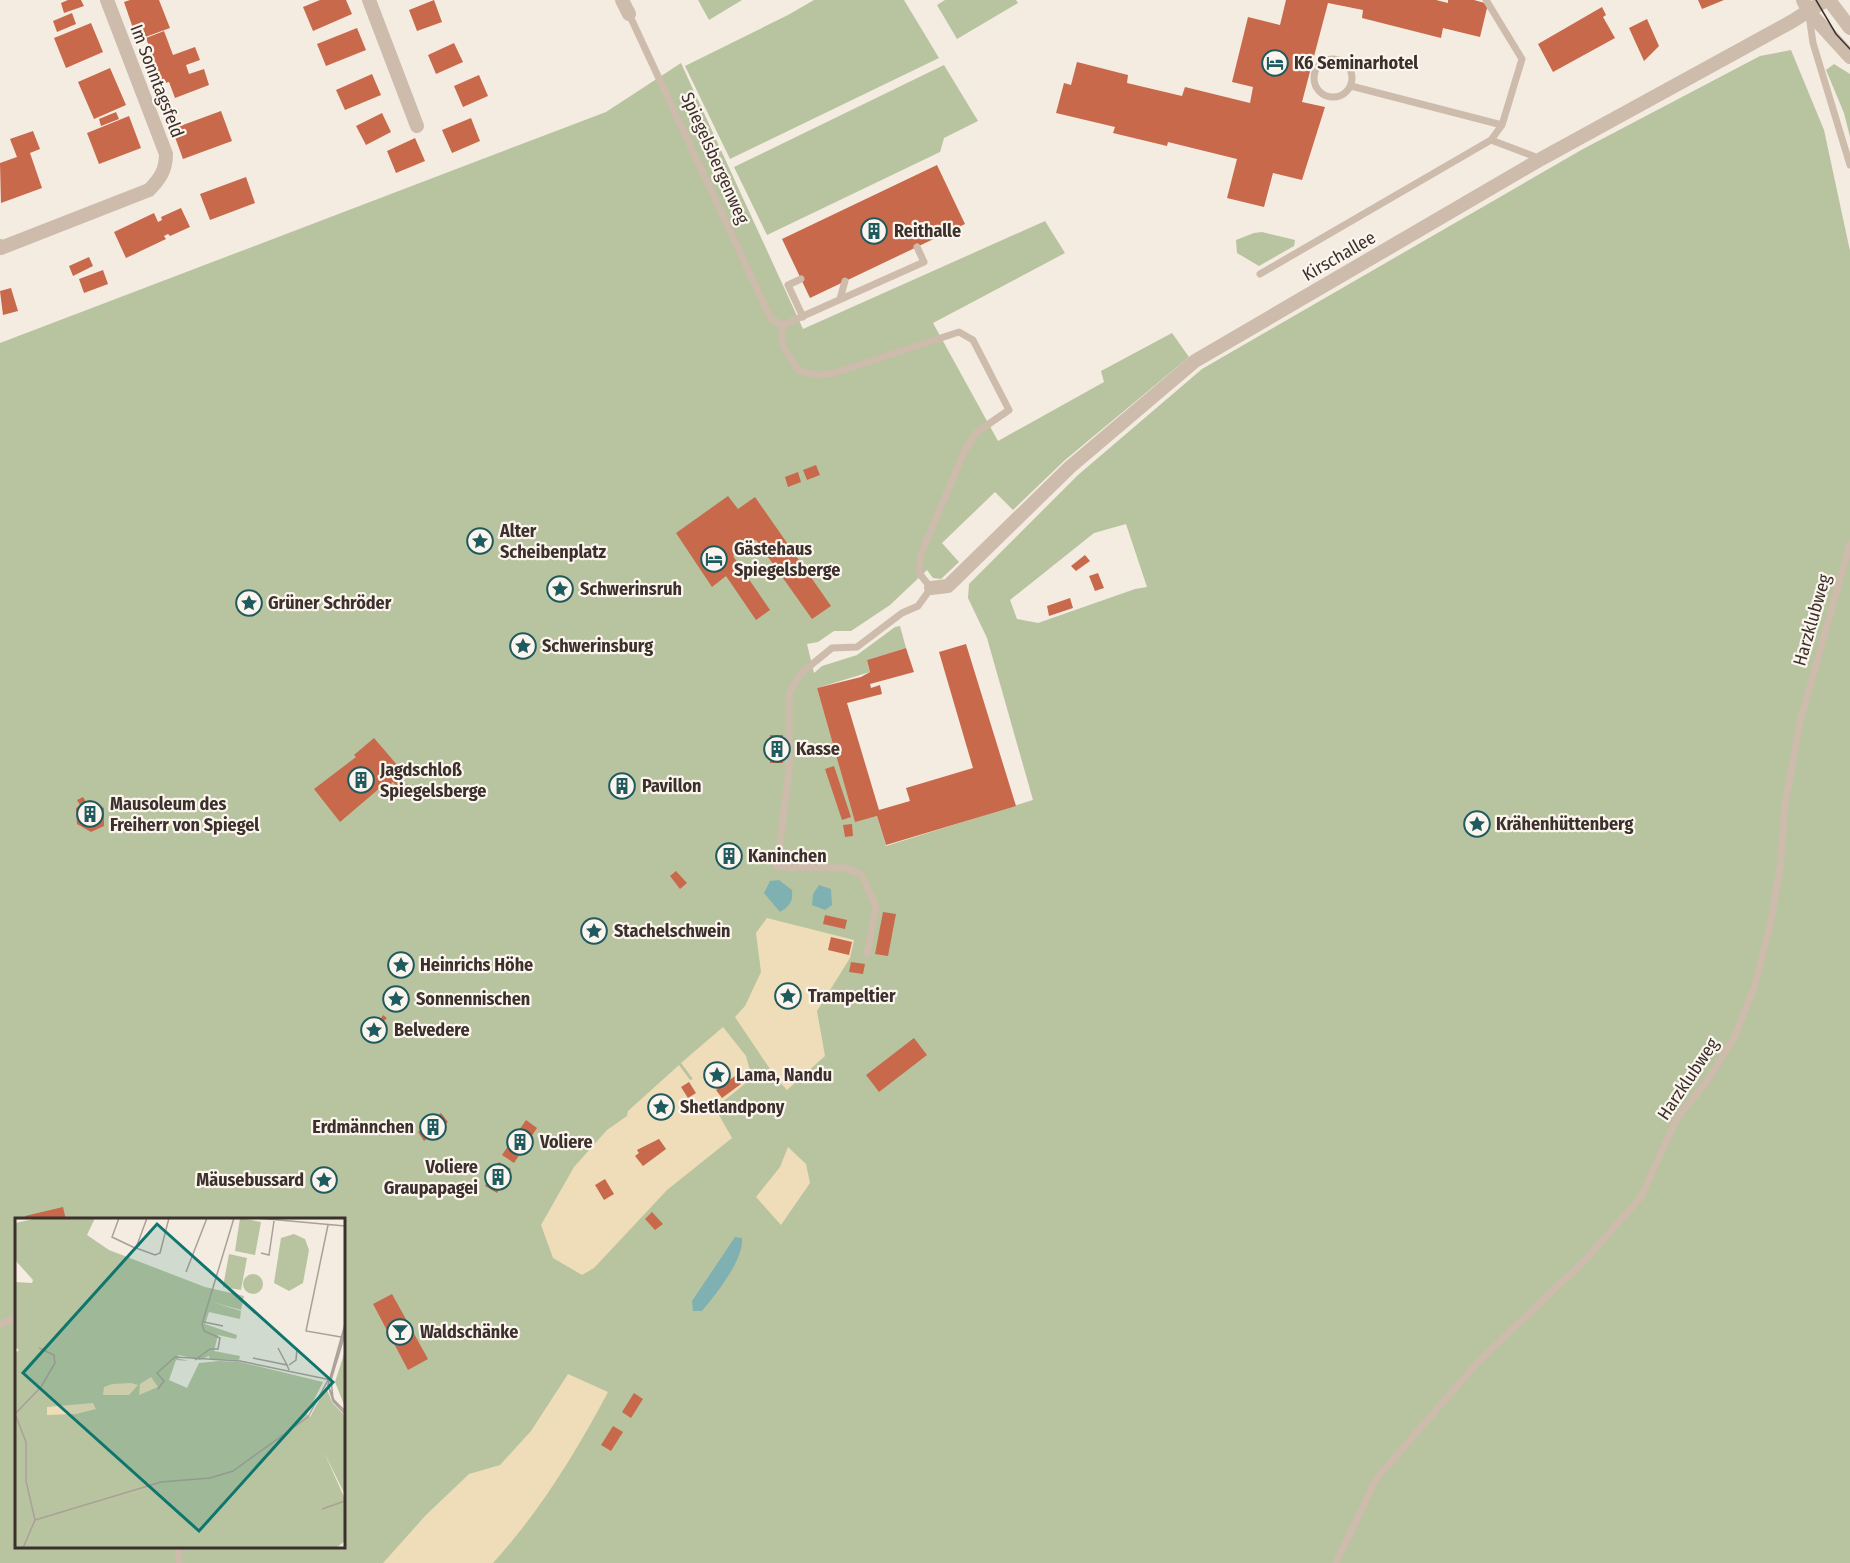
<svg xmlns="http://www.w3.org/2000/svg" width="1850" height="1563" viewBox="0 0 1850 1563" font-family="'Fira Sans Condensed',sans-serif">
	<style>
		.green { fill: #b8c4a0; fill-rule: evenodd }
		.sand { fill: #efdcb8; fill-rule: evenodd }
		.water { fill: #7fb0b2 }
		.building { fill: #c8694b }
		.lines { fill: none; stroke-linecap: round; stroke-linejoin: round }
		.lane { stroke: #cdbbac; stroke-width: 7 }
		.street { stroke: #cdbbac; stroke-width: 14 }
		.tram { stroke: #3b302b; stroke-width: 1.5 }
		.labels { text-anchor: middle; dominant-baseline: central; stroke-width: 4.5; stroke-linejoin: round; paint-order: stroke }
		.poi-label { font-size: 18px; font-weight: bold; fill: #3b302b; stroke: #fbf5ee; text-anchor: start }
		.street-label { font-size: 18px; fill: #3b302b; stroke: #fbf5ee }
		.inset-road { fill: none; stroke: #aaa098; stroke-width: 1.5 }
		.view { fill: #0f766e; fill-opacity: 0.15; stroke: #0f766e; stroke-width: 3 }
		.inset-edge { fill: none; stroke: #3b302b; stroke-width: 3 }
	</style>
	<rect width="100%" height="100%" fill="#f4ebe1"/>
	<path class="green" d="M698,0h44l-33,20z
		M814,0h90l35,58 -209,101 -45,-93 103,-51z
		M945,0h71l2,3 -61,36 -20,-34z
		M1791,50l33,80 26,121v1312h-1850v-1220l606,-231 75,-49 122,266 242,-108 20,32 -132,70 65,118 106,-59 -3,-11 71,-38 17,24 -124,103 -52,50 -18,-18 -53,51 17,19 -18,17 -8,-1 -6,-8 -37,35 -39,26h-17l-16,11 -11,2 7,29 8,-7 35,-11 38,-28 5,-1 6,22 -39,12 3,12 -53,16 38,133 22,-5 9,30 147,-46 -46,-162 -19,-40 1,-14 109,-109 124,-106 381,-220 177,-93zM1126,524l21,63 -12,2 -97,34 -21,-4 -7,-19 84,-67zM16,1220h328v326h-328z
		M1834,64l16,10v63l-6,-24 -18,-43z
		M944,65l34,56 -34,17 -4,14 -173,83 -33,-68z
		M1262,232l33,8 -1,6 -35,20 -22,-13 -1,-13 18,-7z"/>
	<path class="sand" d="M767,918l87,22 -4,18 -33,53 8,45 -38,34 -11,-12 -41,-61 10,-11 16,-34 -5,-39z
		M723,1027l23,29 6,22 -37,30 17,30 -65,52 -73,78 -12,7 -29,-17 -12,-33 33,-58 33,-37 20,-14 1,-5 51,-46 11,15 3,-1 -12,-16zM659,1139l7,10 -23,17 -7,-10 3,-3 -2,-3z
		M788,1147l18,17 4,19 -29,42 -25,-28 24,-30z
		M568,1374l40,18c-33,62 -68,119 -115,171h-110l43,-48 43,-41 31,-9 31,-34z"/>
	<path class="water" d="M779,880l13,10c1,12 -2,16 -12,22l-16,-19 6,-12z
		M819,885l12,4 1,16 -7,5 -13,-5 1,-11z
		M735,1237l7,1c2,22 -26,56 -40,73h-9l-1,-10z"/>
	<path class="building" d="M68,0h13l3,6 -20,7 -3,-10z
		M130,0h29l11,28 -33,12 -13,-38z
		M320,0h26l6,14 -39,17 -10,-24z
		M434,0l8,22 -25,9 -8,-21z
		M1286,0h150l12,3v-3h26l14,4 -8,33 -37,-9 -2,10 -79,-20 1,-8 -35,-7 -26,99 23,5 -23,73 -29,-7 -9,34 -37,-9 10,-39 -69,-17 -1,4 -54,-13 2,-6 -59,-14 8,-30 7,2 6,-23 51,13 -1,8 55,13 3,-9 65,16 3,-16 -21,-5 16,-65 32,8z
		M1698,0h26l-22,9z
		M1602,7l4,8 -3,2 12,21 -62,34 -15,-28z
		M72,13l4,11 -19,8 -4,-11z
		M1647,19l12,27 -15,15 -15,-33z
		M91,23l12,29 -37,16 -12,-30z
		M357,28l9,22 -40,16 -9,-22z
		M164,31l9,24 22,-8 5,13 -14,5 3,9 15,-5 5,16 -34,13 -6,-16 -11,3 -8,-21 5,-2 -9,-24z
		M454,43l9,19 -27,12 -8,-19z
		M110,68l16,37 -32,14 -16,-37z
		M372,74l9,21 -36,15 -9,-20z
		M479,75l9,21 -25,11 -9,-21z
		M221,111l11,30 -49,18 -11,-30z
		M116,112l3,7 -18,7 -2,-7z
		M382,113l9,19 -25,13 -10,-19z
		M129,116l12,32 -42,16 -12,-31z
		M471,118l9,23 -28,12 -10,-23z
		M33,131l7,18 -10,4 12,35 -41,15 -1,-40 17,-6 -7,-18z
		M415,138l10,23 -29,12 -9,-22z
		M937,165l28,59 -155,74 -28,-59z
		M246,177l9,26 -45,17 -10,-26z
		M181,208l9,19 -20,9 -2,-2 -4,2 2,3 -40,19 -12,-26 40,-19 4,9 4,-2 -1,-3z
		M89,257l4,9 -20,10 -4,-10z
		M103,270l5,14 -24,9 -5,-14z
		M11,288l7,23 -15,4 -3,-24z
		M816,465l4,10 -13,5 -4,-10z
		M798,472l3,10 -13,5 -3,-10z
		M728,496l10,13 17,-12 76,109 -19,13 -56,-79 -23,16 37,54 -14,10 -30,-44 -14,11 -36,-54z
		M1085,555l5,6 -14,10 -5,-5z
		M1098,573l6,15 -9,3 -6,-15z
		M1070,598l3,10 -24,8 -2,-10z
		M966,644l50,162 -130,39 -9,-29 -22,6 -38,-134 44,-11 9,-5 -3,-12 39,-12 8,24 -44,12 1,4 9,-3 2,9 -35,9 32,107 31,-9 -4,-13 67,-20 -34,-116z
		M770,735h13v28h-13z
		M374,738l30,35 -8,6 8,9 3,-4 5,6 -10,10 -5,-6 3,-4 -7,-8 -9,8 -3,-3 -41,35 -26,-33 42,-32 -2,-2z
		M834,766l17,51 -9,3 -17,-51z
		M621,779l6,3 1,6 -5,4 -6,-2 -1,-6z
		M83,797l3,5 4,-2 14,8v18l-13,6 -14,-8 -1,-16 4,-3 -3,-5z
		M852,824l1,12 -8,1 -2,-12z
		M676,871l11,12 -7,6 -10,-13z
		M883,912l13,2 -8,42 -13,-2z
		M825,915l22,5 -2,9 -22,-5z
		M831,937l21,5 -3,13 -21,-5z
		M398,959h5l5,7 -2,4 -7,1v3l-5,-8z
		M851,962l14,2 -2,10 -14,-2z
		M383,1015l4,3 -7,7 2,10 -8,6 -7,-7 -1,-6 4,-5h8z
		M914,1038l13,17 -48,37 -13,-17z
		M735,1076l6,8 -19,14 -6,-8z
		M689,1082l7,11 -8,5 -7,-11z
		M441,1113l7,9 -24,19 -6,-9z
		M526,1120l11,8 -23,35 -12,-8z
		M659,1139l7,10 -23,17 -8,-10 4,-3 -2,-3z
		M499,1162l12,7 -14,24 -12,-7z
		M605,1179l9,15 -10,6 -9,-15z
		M63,1207l3,13h-40l-1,-4z
		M652,1212l11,12 -8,6 -10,-11z
		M392,1294l36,65 -20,11 -35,-66z
		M634,1393l9,6 -12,19 -9,-6z
		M613,1426l10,6 -12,19 -10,-6z"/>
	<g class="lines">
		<path class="lane" d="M1486,0l36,59 -20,66
			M629,14l142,305 12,6
			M1809,15l4,28 37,122
			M1314 78a19 19 0 1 1 38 0a19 19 0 1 1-38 0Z
			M1351,86l151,39 -11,15
			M1260,274l231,-134 50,19
			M801,279l-13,6 15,32
			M840,299l5,-18
			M783,325c-5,20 5,30 16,46l19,4 16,-2 125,-41 14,8 36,70 -32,22 -12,18 -44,104 -2,19 12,15 -13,18 -16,7 -45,34 -25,1 -32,26 -11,21v76l-12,96 69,1 15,6 15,32 -9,48
			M783,325l141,-63 -7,-15
			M0,1324l16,-6
			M178,1546l1,17
			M1336,1563l40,-84 103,-118 106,-101 56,-63 36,-79 30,-37 27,-43 21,-53 16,-64 9,-53 5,-64 15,-83 50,-177"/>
		<path class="street" d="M369,0l48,126
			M622,0l7,14
			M1803,0l6,12 41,45
			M1829,0l21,28
			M0,246l1,2 148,-58c11,-11 17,-20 17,-36l-59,-154
			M931,588l17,-2 122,-119 125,-106 346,-202 250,-137 35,-22"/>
		<path class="tram" d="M1816,0l20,34 14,15"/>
	</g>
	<defs>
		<g id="hotel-ring" transform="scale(1.35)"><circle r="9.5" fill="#fbf5ee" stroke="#1f5a5e" stroke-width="1.5"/><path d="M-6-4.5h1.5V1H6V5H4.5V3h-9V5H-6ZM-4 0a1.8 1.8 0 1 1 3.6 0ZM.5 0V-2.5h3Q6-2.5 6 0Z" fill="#1f5a5e"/></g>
		<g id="building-ring" transform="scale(1.35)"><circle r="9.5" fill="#fbf5ee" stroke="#1f5a5e" stroke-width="1.5"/><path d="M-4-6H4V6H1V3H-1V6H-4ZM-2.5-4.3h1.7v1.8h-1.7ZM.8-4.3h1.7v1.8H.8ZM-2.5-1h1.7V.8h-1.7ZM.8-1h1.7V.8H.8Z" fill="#1f5a5e"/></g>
		<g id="sight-ring" transform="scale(1.35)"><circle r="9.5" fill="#fbf5ee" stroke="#1f5a5e" stroke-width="1.5"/><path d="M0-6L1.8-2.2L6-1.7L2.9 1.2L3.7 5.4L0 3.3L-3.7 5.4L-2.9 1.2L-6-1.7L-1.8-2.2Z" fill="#1f5a5e"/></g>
		<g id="bar-ring" transform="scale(1.35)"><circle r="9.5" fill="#fbf5ee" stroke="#1f5a5e" stroke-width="1.5"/><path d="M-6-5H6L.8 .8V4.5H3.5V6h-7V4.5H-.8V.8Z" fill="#1f5a5e"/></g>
	</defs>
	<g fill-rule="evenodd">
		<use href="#hotel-ring" x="1275" y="63"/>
		<use href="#building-ring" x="874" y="231"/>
		<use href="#sight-ring" x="480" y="541"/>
		<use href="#hotel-ring" x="714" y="559"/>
		<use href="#sight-ring" x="560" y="589"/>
		<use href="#sight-ring" x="249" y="603"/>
		<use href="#sight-ring" x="523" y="646"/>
		<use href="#building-ring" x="777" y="749"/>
		<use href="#building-ring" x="361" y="780"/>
		<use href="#building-ring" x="622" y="786"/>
		<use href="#building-ring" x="90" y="814"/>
		<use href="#sight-ring" x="1477" y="824"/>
		<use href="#building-ring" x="729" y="856"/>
		<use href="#sight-ring" x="594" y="931"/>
		<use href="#sight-ring" x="401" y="965"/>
		<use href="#sight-ring" x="788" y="996"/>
		<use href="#sight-ring" x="396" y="999"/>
		<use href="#sight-ring" x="374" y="1030"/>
		<use href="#sight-ring" x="717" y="1075"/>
		<use href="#sight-ring" x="661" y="1107"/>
		<use href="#building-ring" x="433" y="1127"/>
		<use href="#building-ring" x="520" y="1142"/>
		<use href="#building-ring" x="498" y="1177"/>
		<use href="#sight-ring" x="324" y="1180"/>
		<use href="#bar-ring" x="400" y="1332"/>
	</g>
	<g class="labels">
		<g class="poi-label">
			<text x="1294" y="63">K6 Seminarhotel</text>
			<text x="894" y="231">Reithalle</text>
			<text x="500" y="531">Alter<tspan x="500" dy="21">Scheibenplatz</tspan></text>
			<text x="734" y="549">Gästehaus<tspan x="734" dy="21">Spiegelsberge</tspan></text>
			<text x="580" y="589">Schwerinsruh</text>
			<text x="268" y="603">Grüner Schröder</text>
			<text x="542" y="646">Schwerinsburg</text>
			<text x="796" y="749">Kasse</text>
			<text x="380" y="770">Jagdschloß<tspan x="380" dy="21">Spiegelsberge</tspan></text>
			<text x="642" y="786">Pavillon</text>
			<text x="110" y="804">Mausoleum des<tspan x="110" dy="21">Freiherr von Spiegel</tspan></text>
			<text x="1496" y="824">Krähenhüttenberg</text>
			<text x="748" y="856">Kaninchen</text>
			<text x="614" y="931">Stachelschwein</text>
			<text x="420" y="965">Heinrichs Höhe</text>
			<text x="808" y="996">Trampeltier</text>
			<text x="416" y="999">Sonnennischen</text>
			<text x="394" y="1030">Belvedere</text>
			<text x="736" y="1075">Lama, Nandu</text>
			<text x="680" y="1107">Shetlandpony</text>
			<text x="414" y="1127" text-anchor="end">Erdmännchen</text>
			<text x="540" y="1142">Voliere</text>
			<text x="478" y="1167" text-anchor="end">Voliere<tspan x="478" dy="21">Graupapagei</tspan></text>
			<text x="304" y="1180" text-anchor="end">Mäusebussard</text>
			<text x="420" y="1332">Waldschänke</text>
		</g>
		<g class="street-label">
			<text transform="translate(157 81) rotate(69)">Im Sonntagsfeld</text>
			<text transform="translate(715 158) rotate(66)">Spiegelsbergenweg</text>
			<text transform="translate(1339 256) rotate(-30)">Kirschallee</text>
			<text transform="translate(1812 620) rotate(-74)">Harzklubweg</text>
			<text transform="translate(1688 1079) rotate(-56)">Harzklubweg</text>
		</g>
	</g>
	<g transform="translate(15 1218)">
		<rect width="330" height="330" fill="#f4ebe1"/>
		<path d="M24,0h56l-8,17 22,15 96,37 39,9 -3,14 -29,-8 29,9 -1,8 -31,-7 -4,12 32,11 -1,4 -18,-4 -4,16 26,5 -1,4 -29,-1 -1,-3 -9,4 -21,-5 -2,3 12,3 -13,-1 -7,20 18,8 12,-25 20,-2 21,1 83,20 -16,32 3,3 16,-30 6,15 13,14v79l-21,-43 21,47v42l-9,7h-321v-195l4,-3 -4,-3v-65l17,1 1,-3 -18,-20v-37zM225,0l21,4 -6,33 -20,-4zM279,16l11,5 4,11 -6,33 -14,8 -15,-8 7,-45zM214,36l18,4 -6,32 -18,-3zM228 66a10 10 0 1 1 20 0a10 10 0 1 1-20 0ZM330,133v56l-10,-25z" fill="#b8c4a0"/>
		<path d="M136,159l7,10 -19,8 1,-11zM97,166l19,-1 7,2 -9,10h-26l1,-8zM78,185l3,6 -20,5 -29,1v-8z" fill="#efdcb8"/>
		<path class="inset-road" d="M104,0l-7,19 23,11M132,0l-11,30 19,7 5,-2 9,-35M242,0l88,8M313,7l-22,106 35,6M246,35l8,2 5,-34M171,54l21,-54M189,104l19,4M330,106l-17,61 5,16 12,13M330,110l-17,57 6,15 11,11M263,130l9,17M238,140l34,7 2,5M180,142l15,-11h8l2,-11 -16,-7 -2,-7 32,-106M274,147l7,-5 1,-12M143,171l6,-8 -7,-8 18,-16 65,4 91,19M318,180l-2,-18 14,-46M307,291l23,-8M20,302l126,-38 49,-4 23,-7 75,-54 20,-37M20,302l-9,-39v-39l-11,-28 26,-27 14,-24 -1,-8 -15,-7M8,330l12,-28"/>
		<path class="view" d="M142,6l176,158 -134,149 -176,-158z"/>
		<rect width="330" height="330" class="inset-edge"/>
	</g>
</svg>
